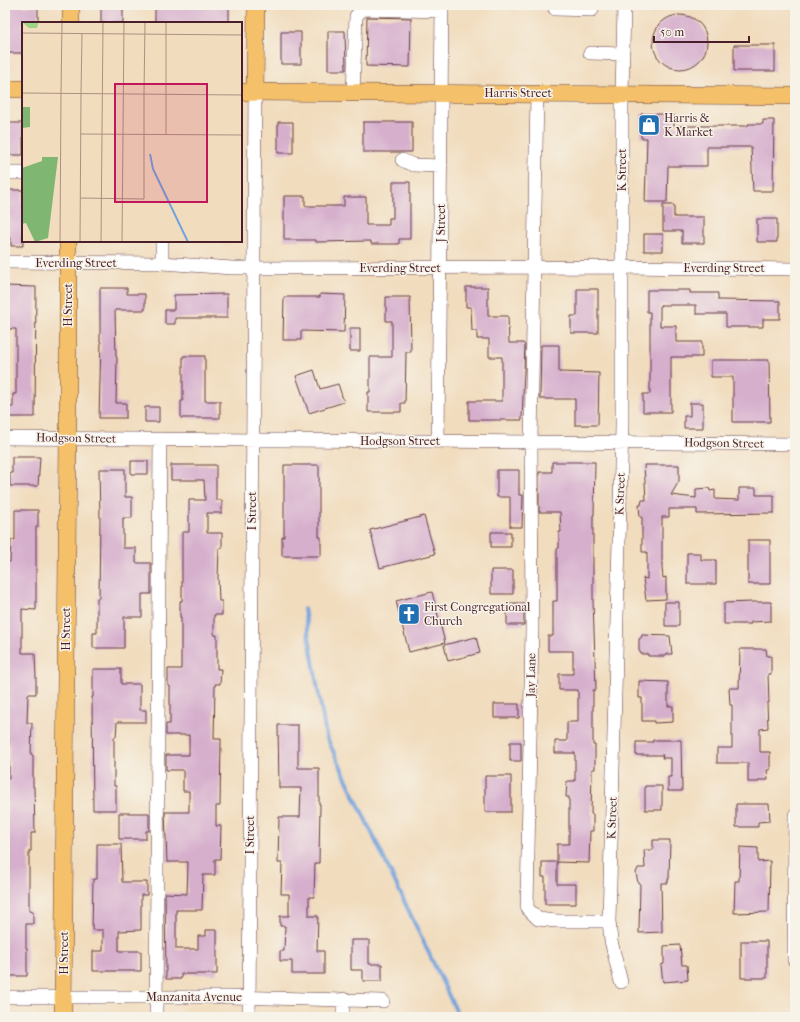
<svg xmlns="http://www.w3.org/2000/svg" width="800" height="1022" viewBox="0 0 800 1022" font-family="'IM FELL French Canon',serif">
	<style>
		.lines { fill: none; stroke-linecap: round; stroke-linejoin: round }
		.stream { stroke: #73a2dc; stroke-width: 4 }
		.building { fill: #d6afcd }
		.minor-casing { stroke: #633b41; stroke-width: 14 }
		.major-casing { stroke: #633b41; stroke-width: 18 }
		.minor { stroke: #fff; stroke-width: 13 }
		.major { stroke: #f4c16b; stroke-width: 17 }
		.labels { text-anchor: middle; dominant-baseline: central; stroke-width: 3; stroke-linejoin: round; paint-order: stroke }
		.street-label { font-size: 12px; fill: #4a1f2b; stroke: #f7f3e8 }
		.poi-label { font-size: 12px; fill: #4a1f2b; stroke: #f7f3e8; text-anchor: start }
		.inset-river { fill: none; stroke: #73a2dc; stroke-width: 2 }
		.inset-road { fill: none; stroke: #ae9083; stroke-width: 1 }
		.view { fill: #c2185b; fill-opacity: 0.15; stroke: #c2185b; stroke-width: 2 }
		.inset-edge { fill: none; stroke: #4a1f2b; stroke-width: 2 }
	</style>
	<rect width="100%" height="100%" fill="#f7f3e8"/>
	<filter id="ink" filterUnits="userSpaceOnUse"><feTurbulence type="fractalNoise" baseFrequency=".025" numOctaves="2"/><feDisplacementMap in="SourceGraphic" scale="8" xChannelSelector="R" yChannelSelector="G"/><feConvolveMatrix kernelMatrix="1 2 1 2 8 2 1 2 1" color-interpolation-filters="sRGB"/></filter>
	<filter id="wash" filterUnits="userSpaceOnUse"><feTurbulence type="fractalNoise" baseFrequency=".012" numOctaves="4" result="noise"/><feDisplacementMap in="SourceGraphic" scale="16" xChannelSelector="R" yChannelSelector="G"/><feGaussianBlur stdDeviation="0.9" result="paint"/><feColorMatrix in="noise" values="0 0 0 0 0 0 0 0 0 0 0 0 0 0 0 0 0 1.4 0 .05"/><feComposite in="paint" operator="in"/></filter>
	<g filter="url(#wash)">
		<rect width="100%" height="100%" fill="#f1dcbd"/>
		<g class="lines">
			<path class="stream" d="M304,609l22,127 133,281"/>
		</g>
		<g id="blocks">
			<path class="building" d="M101,5h22v18h-22z
				M155,5h74v18h-74z
				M5,6h33v17h-15v30h-18z
				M653 42a27 27 0 1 1 54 0a27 27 0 1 1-54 0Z
				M367,17l44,1 -1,49 -44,-1z
				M328,31h17l1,39h-18z
				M281,32h20v32h-20z
				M734,45h41v26h-41z
				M641,114h33v12h74v-2h15v-4h11l-1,71h-20l-2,-44h-44v19h-39l-1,36h-22l2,-64h-6z
				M278,122h15v31h-15z
				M363,122h49v30h-49z
				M5,123h18v32h-18z
				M393,182h17v57h-11v5h-28v-3l-55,1v-2h-32v-44h21v10h39v-9h22v28h23v-7h4z
				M5,190h18v56h-12v-8h-6z
				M663,205h11v12h30v26h-22v-12h-19z
				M757,219h20v23h-20z
				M644,234h19v17h-19z
				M5,286l31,1 -1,130h-30v-10h8v-13h3v-65h-9v-15h-2z
				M466,287h22v29h20l1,27h14l2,2 -3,75h-53v-19h33v-44h-13v-18h-12v-8h-5l-1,-24h-5z
				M100,288h27v6h18v16h-30l1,47h1l-1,46h10v15h-27l2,-76h-1z
				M577,289h21v44h-27v-17h6z
				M647,290h43v3h28v7l62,1v18h-17v8h-37v-13h-30v-9h-36v21h16v16h26v15h-31v55h-28v-18h7v-82h-3z
				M227,294v24h-52v6h-10v-14h9v-15z
				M320,294l25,1 -1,37 -43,-1v9h-18l1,-43h36z
				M386,297h24l1,55h-5l-1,51h-4v9h-33v-20h2v-35h22v-36h-6z
				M350,328h10v23h-10z
				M541,345h18v27l40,1 -1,52h-23v-26h-35z
				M183,356h22v45h15v17h-39v-17h2z
				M711,360h58l1,62h-37v-45h-22z
				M314,370l6,19 18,-5 6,18 -35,11 -13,-37z
				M690,403h13v25h-19v-12h6z
				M145,407h14v15h-14z
				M12,457h28l-2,29h-28v-13h2z
				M131,461h17v13h-17z
				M552,462h43l-1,53h-1v86l3,89h-3v55h2v24h-3l-1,45h2v17h-3l-1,32 -32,-1v22h19v20h-31v-27h-3v-15h15v-18h12v-47h-3l1,-16h8v-28h-20v-12h12v-19h11v-32h-19v-16h14v-23h-25v-15h5v-35h4v-52l2,-1v-16h2l-1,-20h-21v-40h13z
				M171,465h45v35h6v13h-15v20h15v15h-3l-1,30 1,23h3v14h-8v20h3v34h4l-1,15h-5l-1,55h7l-1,67h-4v20h5l-1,33h-5v16h-12l-1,35h-26v39h22v-13h8v-6h11v44h-36v5h-15l-1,-86 22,1 1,-32h-21l-2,-50h24v-21h-6v-21h-17v-15h23v-20h-23v-11h4v-38h-2v-17h13v-52h-1v-16h2v-69h7v-32h16l-1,-20h-33z
				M284,465h35v72h2v19h-39v-19h2z
				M644,465h35v16l-8,14 25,3v-9l13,-1 1,3 5,-1v9l24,1v-12h17v7h18v18l-77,1v-5h-28v8h-7v51l1,10 3,-1v22l-20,1 -3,-22 4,1v-27h-5v-35h-2l-1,-12h2l1,-5h4z
				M99,469h26v28h7v21h-9v30h13v15h15v31h-9v23h-18v31h-31v-15h4v-35h2l1,-80z
				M497,470h22v25h4l-1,32h-12v-30h-13z
				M15,510h23v17h-2v83l-14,-1v44h13l1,24v17h-8l-1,29h5l-1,32h2v32h1l1,46h-4v18h-2v60l4,1v12h-7v24h1v28h-22v-139h2v-34h-1v-5h-1v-19h4v-40h-4l2,-62v-33h-2v-82h5l1,-22h4z
				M424,516l11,38 -55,14 -10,-38z
				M491,532h20v15h-20z
				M748,540h22v44h-22z
				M687,553h14v7h15v24h-29z
				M491,570h22v24h-22z
				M432,592l13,51 -36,9 -13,-51z
				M665,602h14v24h-14z
				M752,602h19v19l-20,1v2h-27v-21z
				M507,603h17v22h-17z
				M642,635l28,1 2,18h-6l-1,2h-17v-2h-7l-2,-4v-11l2,-1z
				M476,637l4,16 -32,8 -4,-16z
				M740,649h26l1,7h4v18h-3l1,29h-2l1,25 -8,1v23h10v18h-3l1,10h-9v2h-11v-19h-31v-15h15v-43h-2l-1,-17h10z
				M93,669h28v15h19v26h6v12h-29l-1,15h-2v49h2v24h-23l-1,-113h1z
				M639,681l29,1v24h5v16l-19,1v-2h-12v-23h-3z
				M494,704h25v14h-25z
				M278,725h20v43h21v36h1l-1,59h-4l-1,34h-5v19h9l-1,35h7v23h-32v-13h-12v-10h4l1,-25h-5v-10h9v-22h-8l1,-31h-4l1,-46h21l1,-29h-22z
				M653,740h28l1,51h-14v-14h3v-19h-9l1,-3h-27v-13h17z
				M510,742h11v19h-11z
				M485,776h26v36h-26z
				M645,786h17v24h-17z
				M736,804h33l1,17 -12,1v5h-22z
				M119,813h30v18h-3v8h-27z
				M653,840h17l-1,39h-1v4h-7l1,49 -23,1 1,-50h-2l-2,-10 2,-5h7l-1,-18h9z
				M97,844h24l1,38h25v13h-6v35l-22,1v20h22v20h-48v-20h10v-21h-11l1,-51h4z
				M740,847l18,1v14l12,-1 -1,51 -35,1 1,-32h4z
				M351,940h18v24h13v17h-19v-11h-12z
				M741,941h26v37h-26z
				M680,945l2,20h5l1,15 -25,2 -2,-17 3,-1v-18z"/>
		</g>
	</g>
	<g filter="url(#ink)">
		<use href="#blocks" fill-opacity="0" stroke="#633b41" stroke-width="1"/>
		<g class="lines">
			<g class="minor-casing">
				<path id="minor" d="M555,9l37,1
					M590,53l33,1
					M353,93l3,-77 7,-7 79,2
					M537,93l-6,348 1,188 -5,279 11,11 18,2h53
					M402,160l11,5 28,1
					M5,173h18
					M5,262l157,1 70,5 389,-1 174,2
					M162,263v-22
					M5,438l790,6
					M438,441l4,-436
					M794,960l1,-145
					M621,982l-10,-41 -2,-20 13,-494v-333l2,-89
					M5,997h225l153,4
					M156,1017l4,-578
					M249,1017l6,-925
					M343,1017v-18"/>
			</g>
			<g class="major-casing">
				<path id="major" d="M71,23v-18
					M5,89h18
					M241,92l554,4
					M255,92l1,-87
					M63,1017l5,-580v-196"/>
			</g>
			<use href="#minor" class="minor"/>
			<use href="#major" class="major"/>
		</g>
	</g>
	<defs>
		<g id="shop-square" transform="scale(1.15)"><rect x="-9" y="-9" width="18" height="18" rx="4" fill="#1f6fb2" stroke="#f7f3e8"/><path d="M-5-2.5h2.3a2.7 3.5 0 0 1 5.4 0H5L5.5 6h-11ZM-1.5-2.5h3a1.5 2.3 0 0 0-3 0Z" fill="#fff"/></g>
		<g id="church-square" transform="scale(1.15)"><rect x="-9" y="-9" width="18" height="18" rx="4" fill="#1f6fb2" stroke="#f7f3e8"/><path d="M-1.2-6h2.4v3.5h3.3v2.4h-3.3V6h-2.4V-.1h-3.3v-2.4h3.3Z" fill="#fff"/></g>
	</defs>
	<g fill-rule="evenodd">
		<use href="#shop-square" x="649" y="125"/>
		<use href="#church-square" x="409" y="614"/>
	</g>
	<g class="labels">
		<g class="street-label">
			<text x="518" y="93">Harris Street</text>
			<text transform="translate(622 170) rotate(-90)">K Street</text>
			<text transform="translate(441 223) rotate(-90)">J Street</text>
			<text x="76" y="263">Everding Street</text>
			<text x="400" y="268">Everding Street</text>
			<text x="724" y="268">Everding Street</text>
			<text transform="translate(68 305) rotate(-90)">H Street</text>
			<text transform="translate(76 438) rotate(1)">Hodgson Street</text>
			<text x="400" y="441">Hodgson Street</text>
			<text transform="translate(724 443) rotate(1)">Hodgson Street</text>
			<text transform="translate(620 494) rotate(-88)">K Street</text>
			<text transform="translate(252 511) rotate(-90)">I Street</text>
			<text transform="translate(66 629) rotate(-90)">H Street</text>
			<text transform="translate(531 675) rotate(-89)">Jay Lane</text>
			<text transform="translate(612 818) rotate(-88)">K Street</text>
			<text transform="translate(250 835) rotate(-90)">I Street</text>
			<text transform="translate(64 953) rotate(-90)">H Street</text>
			<text x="194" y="997">Manzanita Avenue</text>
		</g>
		<g class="poi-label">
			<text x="664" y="118">Harris &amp;<tspan x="664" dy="14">K Market</tspan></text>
			<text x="424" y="607">First Congregational<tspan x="424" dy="14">Church</tspan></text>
		</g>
	</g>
	<g transform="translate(22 22)">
		<rect width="220" height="220" fill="#f1dcbd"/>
		<path d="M0,0h16v2l-1,4h-8z" fill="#9ed485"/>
		<path d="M0,85h8v20l-8,1zM20,135h16l-10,81 -13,4 -9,-19 -4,1v-56l20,-7z" fill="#7eb672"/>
		<path class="inset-river" d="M128,132l3,15 35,73"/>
		<path class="inset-road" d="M0,11l220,2M0,71l220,2M39,71l1,-71M59,71l1,-59M122,72l1,-72M59,112l161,1M144,113v-113M58,176l64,1v-105M38,220l1,-149M58,220l1,-149M79,220l2,-220M100,220l2,-220"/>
		<path class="view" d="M93,62h92v118h-92z"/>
		<rect width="220" height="220" class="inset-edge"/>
	</g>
	<rect width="800" height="1022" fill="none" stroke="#f7f3e8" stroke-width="20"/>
	<path d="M654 36v6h95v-6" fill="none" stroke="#4a1f2b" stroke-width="2"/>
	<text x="660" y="36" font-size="12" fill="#4a1f2b" stroke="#f7f3e8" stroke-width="3" paint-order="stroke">50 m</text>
</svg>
